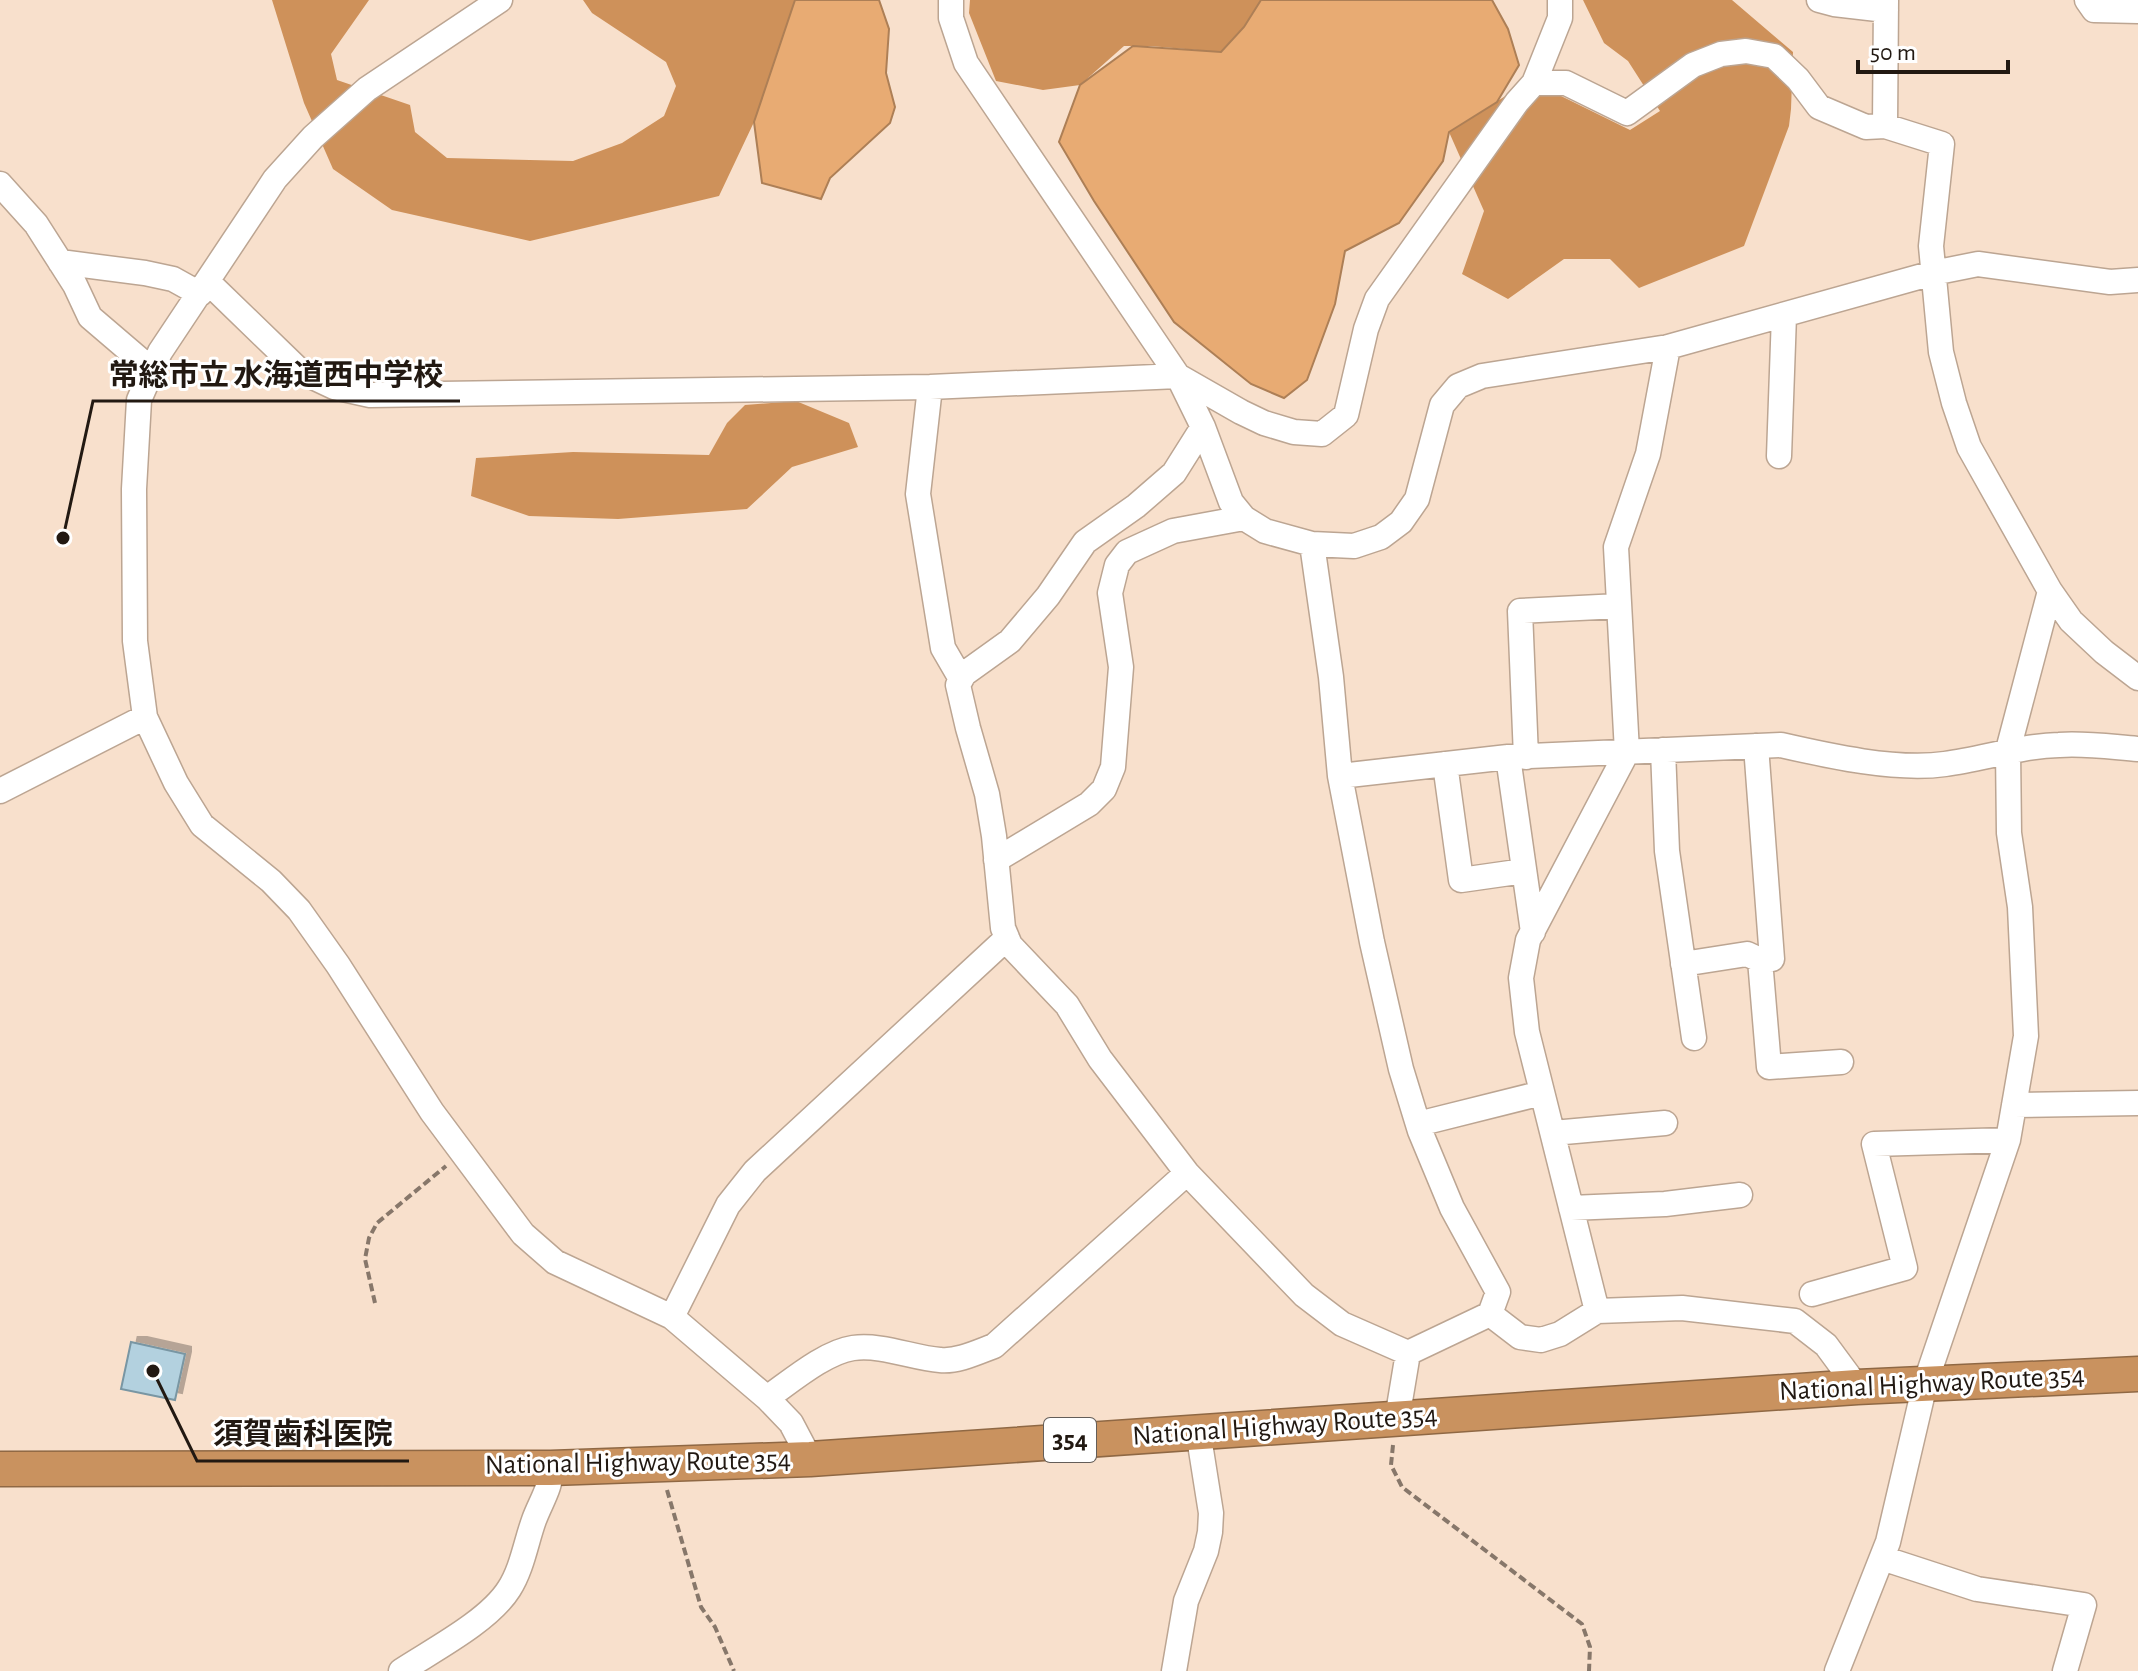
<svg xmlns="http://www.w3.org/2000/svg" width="2138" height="1671" viewBox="0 0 2138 1671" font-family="'Alegreya Sans','Noto Sans JP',sans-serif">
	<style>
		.forest { fill: #ce915a }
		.water { fill: #e8ab73; stroke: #ad7f56; stroke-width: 2 }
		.building { fill: #b3d1df; stroke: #7996a3; stroke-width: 2; filter: url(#shadow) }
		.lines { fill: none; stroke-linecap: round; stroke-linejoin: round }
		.minor-casing { stroke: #bca592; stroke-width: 27 }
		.highway-casing { stroke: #8f6844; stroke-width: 37 }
		.path { stroke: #87776a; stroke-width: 4; stroke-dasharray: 8 4; stroke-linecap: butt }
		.minor { stroke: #fff; stroke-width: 24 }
		.highway { stroke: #c9925f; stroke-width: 34 }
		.labels { text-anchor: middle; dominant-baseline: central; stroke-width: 6; stroke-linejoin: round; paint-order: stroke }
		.shield { fill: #fff; stroke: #645e59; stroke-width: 2 }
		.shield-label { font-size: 26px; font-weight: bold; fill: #221912 }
		.street-label { font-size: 28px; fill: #221912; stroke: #fff }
		.leader { fill: none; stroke: #221912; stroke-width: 3 }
		.callout-dot { fill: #221912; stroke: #fff; stroke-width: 3 }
		.callout-label { font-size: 30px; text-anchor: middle; font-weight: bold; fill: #221912; stroke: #fff; stroke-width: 6; stroke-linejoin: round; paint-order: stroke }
	</style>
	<defs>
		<filter id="shadow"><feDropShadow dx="7" dy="-7" stdDeviation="0" flood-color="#0004"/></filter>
	</defs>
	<rect width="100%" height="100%" fill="#f8e0cc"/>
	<path class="forest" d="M272,0h97l-38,54 6,26 73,25 5,27 32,26 126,3 49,-18 42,-27 12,-30 -10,-24 -74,-49 -9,-13h212l-41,122 -35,74 -189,45 -138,-31 -59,-41 -29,-66z
		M970,0h291l-23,36 -17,16 -71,-6h-26l-44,39 -37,5 -47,-9 -27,-68z
		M1583,0h149l61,52 -2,57 -2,17 -45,120 -105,42 -29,-29h-46l-56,40 -46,-25 22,-63 -35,-79 58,-37h52l71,35 30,-19 -32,-50 -24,-18z
		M796,401l53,22 9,24 -66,20 -45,42 -129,10 -89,-3 -58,-20 5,-38 97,-6 136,3 18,-32 18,-18z"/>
	<path class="water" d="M795,0h84l10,29 -3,44 9,34 -5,16 -60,55 -9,21 -59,-16 -8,-61z
		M1261,0h231l16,29 11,36 -22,37 -48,30 -6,29 -44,62 -54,28 -10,53 -28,76 -23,18 -33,-14 -77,-62 -80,-121 -35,-59 21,-57 53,-39 88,6 23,-25z"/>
	<path class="building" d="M131,1342l54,12 -10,46 -54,-11z"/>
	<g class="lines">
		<g class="minor-casing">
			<path id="minor" d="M500,0l-133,89 -54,48 -38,42 -115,173 -21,48 -5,89 1,152 10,76 31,66 26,42 69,56 28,29 39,55 94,147 91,122 32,28 117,55 95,81 24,25 19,36
				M951,0v18l15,45 212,313 25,51 28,75 13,16 21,13 47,13 42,2 27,-9 20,-15 16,-23 25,-94 16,-19 24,-10 186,-29 265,-74 45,-9 132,18 28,-2
				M1819,0l15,4 52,6
				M1886,0l-1,126 57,18 -11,102 10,106 13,51 15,44 81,144 21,30 33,31 34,26
				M2087,0l7,10 44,1
				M1534,83l26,-65v-18
				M0,184l36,40 39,61 15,32 62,53
				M60,262l85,11 28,6 27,15
				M208,282l92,89 34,16 36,8 560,-8 248,-11 63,36 23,11 30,9 28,2 24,-19 20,-86 11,-30 140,-197 17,-19h32l61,30 66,-48 28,-11 25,-3 28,5 24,23 21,28 47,20 19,-1
				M930,387l-12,107 25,154 18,31
				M1203,427l-29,46 -38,33 -51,36 -37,54 -38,45 -46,33 -6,11 10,43 19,66 7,42 9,92 7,17 57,60 33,54 87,114 117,122 38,29 66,29
				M1779,456l5,-141
				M1312,544l19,133 9,99 32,166 29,127 19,62 32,77 46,84 -8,22 -82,39 -11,66
				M1756,746l16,213 -12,1
				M1663,750l4,101 27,187
				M1508,757l25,175
				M1526,757l-6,-146 99,-5
				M1445,764l16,116 63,-9
				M1340,776l168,-19 273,-12c48,11 115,26 164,19 38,-5 75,-18 114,-19 26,-2 53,2 79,4
				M0,791l145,-74
				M996,860l93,-56 15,-15 9,-22 8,-100 -11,-74 7,-28 10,-13 46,-21 71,-13
				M1683,964l64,-10 13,6 9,107 72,-5
				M2014,1105l124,-2
				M1418,1124l124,-31
				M1553,1133l112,-10
				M1571,1208l94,-4 75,-9
				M1812,1294l93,-26 -31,-124 134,-4
				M1597,1311l-70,-279 -6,-54 7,-38 99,-188 -11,-205 32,-93 20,-107
				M1490,1314l30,23 21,3 19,-6 37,-23 85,-3 113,13 31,24 31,42
				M672,1317l56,-112 27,-34 252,-233
				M767,1398c23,-16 58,-46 86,-50 29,-4 60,10 87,12 17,2 38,-8 54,-14l193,-173
				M1882,1558l95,31 107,16 -19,66
				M401,1671c32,-21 88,-50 108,-82 13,-20 17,-47 25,-69 7,-19 17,-32 17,-52
				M1174,1671l12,-70 20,-50 4,-19 1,-19 -13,-82
				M1837,1671l51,-129 37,-158 83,-244 18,-104 -6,-129 -11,-74 -1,-83 42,-159"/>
		</g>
		<g class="highway-casing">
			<path id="highway" d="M0,1469l551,-1 259,-9 1047,-72 281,-13"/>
		</g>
		<path class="path" d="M375,1303l-10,-44 4,-21 8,-15 69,-57
			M1393,1445l-2,20 11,22 180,137 8,23 -1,24
			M667,1490l34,117 14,20 19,44"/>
		<use href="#minor" class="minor"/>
		<use href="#highway" class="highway"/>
	</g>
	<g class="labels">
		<rect class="shield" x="1044" y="1418" width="52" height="44" rx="6"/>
		<g class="shield-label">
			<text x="1070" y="1440">354</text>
		</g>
		<g class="street-label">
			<text transform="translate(1932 1384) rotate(-3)">National Highway Route 354</text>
			<text transform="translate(1285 1426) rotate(-4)">National Highway Route 354</text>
			<text transform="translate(638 1463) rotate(-1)">National Highway Route 354</text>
		</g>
	</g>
	<path class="leader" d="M63 538L93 401H460M153 1371L197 1461H409"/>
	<g class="callout-dot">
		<circle cx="63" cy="538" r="8"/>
		<circle cx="153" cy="1371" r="8"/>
	</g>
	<g class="callout-label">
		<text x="276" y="385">常総市立 水海道西中学校</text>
		<text x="303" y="1444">須賀歯科医院</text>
	</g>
	<path d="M1858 60v12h150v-12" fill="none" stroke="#221912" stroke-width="4"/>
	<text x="1870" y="60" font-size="24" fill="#221912" stroke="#ffffff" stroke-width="6" paint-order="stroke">50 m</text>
</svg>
